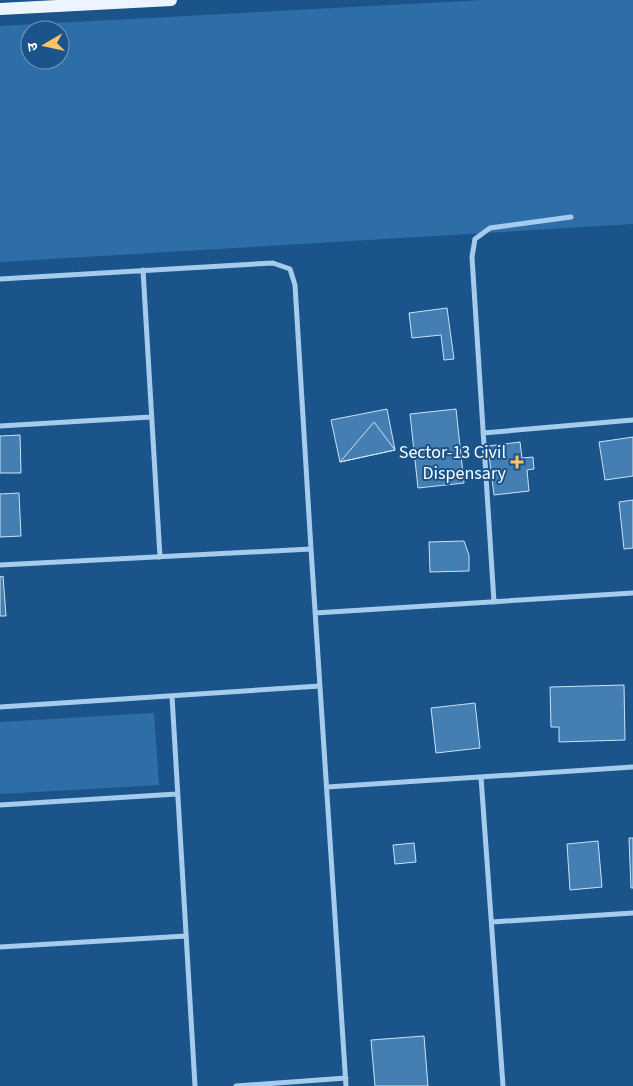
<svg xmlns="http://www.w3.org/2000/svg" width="633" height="1086" viewBox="0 0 633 1086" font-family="'Source Sans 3','Noto Sans Devanagari',sans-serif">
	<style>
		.green { fill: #2e6ea8; fill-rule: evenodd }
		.building { fill: #447eb2; stroke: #cbe3f9 }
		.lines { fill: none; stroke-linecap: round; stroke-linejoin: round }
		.street { stroke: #a5cbed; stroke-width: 5 }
		.primary { stroke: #ebf4ff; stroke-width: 12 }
		.poi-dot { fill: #fec562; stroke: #1b548a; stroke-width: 2 }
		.labels { text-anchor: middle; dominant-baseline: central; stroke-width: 4; stroke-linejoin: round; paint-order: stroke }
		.poi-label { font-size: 18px; fill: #fff; stroke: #1b548a; text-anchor: end }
	</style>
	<rect width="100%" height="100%" fill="#1b548a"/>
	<path class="green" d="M483,0h150v224l-633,38v-236zM30,30h30v30h-30z
		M154,713l5,72 -159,9v-72z"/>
	<path class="building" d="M447,308l7,51 -10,1 -3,-25 -29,3 -3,-25z
		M387,409l8,41 -55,12 -9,-42z
		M456,409l8,74 -46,5 -8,-74z
		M374,422l21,28 -55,12z
		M20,435l1,38h-21v-37z
		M633,437v39l-28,4 -6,-38z
		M520,442l2,16 11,-1 1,12 -7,1 2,21 -35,4 -6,-49z
		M19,493l2,43 -21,1v-43z
		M633,500v48l-9,1 -5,-47z
		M464,541l5,14v16l-39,1 -1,-30z
		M3,576l3,40h-6v-39z
		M624,685l1,55 -66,2v-15h-8l-1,-40z
		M475,703l5,45 -44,5 -5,-45z
		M629,838h4v50h-2z
		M598,841l4,46 -32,3 -3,-46z
		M414,843l2,19 -21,2 -2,-19z
		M424,1036l4,50h-53l-4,-46z"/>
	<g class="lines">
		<path class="street" d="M143,270l17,287
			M0,279l273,-16 17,6 5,16 16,264 35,537
			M0,426l151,-9
			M483,433l150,-13
			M0,565l311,-16
			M494,602l-22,-345 3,-18 15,-11 81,-11
			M315,613l318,-20
			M172,696l23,390
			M0,707l320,-21
			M481,777l22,309
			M327,787l306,-20
			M0,805l177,-11
			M492,922l141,-9
			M0,947l186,-11
			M236,1086l110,-8"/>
		<path class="primary" d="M0,9l171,-9"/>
	</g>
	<path class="poi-dot" d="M514.5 454.5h5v5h5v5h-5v5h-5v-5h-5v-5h5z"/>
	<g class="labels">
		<g class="poi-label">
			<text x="506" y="452">Sector-13 Civil<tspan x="506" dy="21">Dispensary</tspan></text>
		</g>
	</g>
	<g transform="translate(45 45) rotate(261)"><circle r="24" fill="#1b548a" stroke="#7698b9"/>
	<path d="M0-4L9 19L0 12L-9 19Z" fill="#fec562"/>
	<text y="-8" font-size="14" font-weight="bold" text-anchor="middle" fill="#ffffff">उ</text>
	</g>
</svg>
